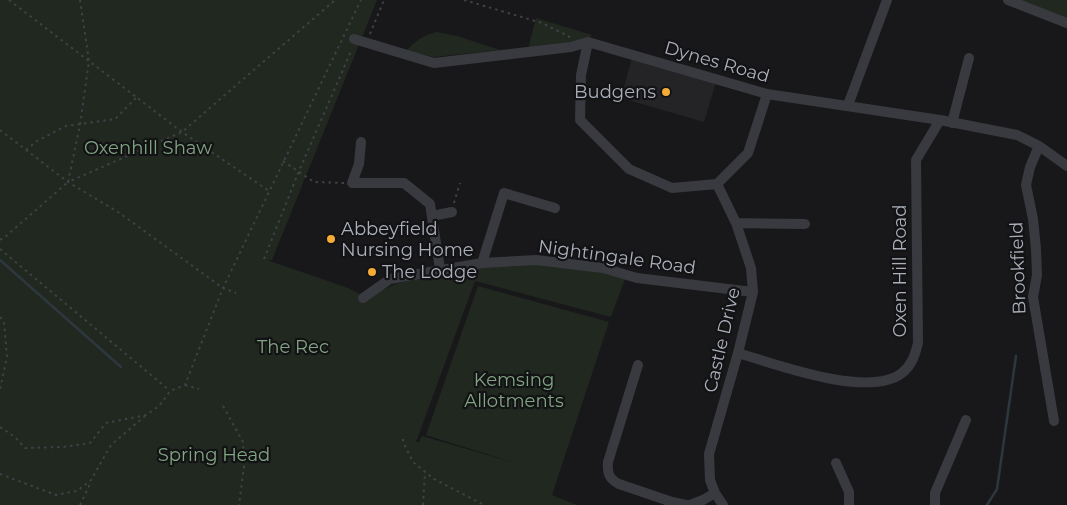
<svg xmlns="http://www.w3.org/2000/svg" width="1067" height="505" viewBox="0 0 1067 505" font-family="Montserrat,sans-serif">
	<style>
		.built { fill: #242427 }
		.green { fill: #202820 }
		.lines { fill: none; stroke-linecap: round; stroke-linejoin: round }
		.stream { stroke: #2d373e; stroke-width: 2.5 }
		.path { stroke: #3f4146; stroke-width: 2; stroke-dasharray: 2.5 4; stroke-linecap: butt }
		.minor { stroke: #393a3f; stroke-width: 10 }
		.poi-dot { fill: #f4ac36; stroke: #131315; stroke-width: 2 }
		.labels { text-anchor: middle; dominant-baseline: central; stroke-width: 4.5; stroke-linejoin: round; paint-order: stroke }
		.street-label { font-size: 18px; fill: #aaafba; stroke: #131315 }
		.poi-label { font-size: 18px; fill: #aaafba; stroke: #131315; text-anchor: start }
		.park-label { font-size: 18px; fill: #81a582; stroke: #131315 }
	</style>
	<rect width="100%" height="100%" fill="#18181a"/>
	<path class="built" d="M632,58l84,24 -12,40 -83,-24z"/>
	<path class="green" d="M0,0h377l-105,260h-5l81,28 21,11c7,-4 13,-9 20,-12 10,-5 25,-7 37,-10 65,-15 134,-18 199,2l-14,38 -136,-36 -59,161h3l3,-6 97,28 -93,-29 52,-149 131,36 -57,173 25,10h-577z
		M1018,0h49v19z
		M536,18l56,17 -3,4 -61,10z
		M437,32l20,4 43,14 -66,7 -28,-6c9,-10 17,-16 31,-19z"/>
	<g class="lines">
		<path class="stream" d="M0,260l121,107
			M987,505l10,-16 19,-133"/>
		<path class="path" d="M9,0l173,132 87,59
			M80,0l9,61 -9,64 -12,57 114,-50 153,-132
			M464,0l78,23 28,14
			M370,34l14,-34
			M0,130l68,52 50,30 105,76 13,5
			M26,150l11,-9 29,-15 49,-7 22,-22
			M283,161l31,21 30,1
			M454,203l6,-20
			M0,240l5,-3 63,-55
			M0,249l169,141
			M264,259l35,-88 53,-122
			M0,317l4,5 3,35 -7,32
			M185,385l14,4
			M223,406l20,36 1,24 -5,39
			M0,427l15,10 10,11 38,-1 27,-4 16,-20 40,-8 13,-9 11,-15 15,-6 38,-97 138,-288
			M403,439v3l10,20 21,17 50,26
			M0,474l56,21 21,-4 14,-11 20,-35 34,-29
			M80,505l11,-23
			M423,505l2,-33"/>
		<path class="minor" d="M1008,0l59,23
			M354,39l80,24 137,-16 17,-5 179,52 173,26 77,15 22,11 28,20
			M588,42l-7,33 -1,45 49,49 43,19 45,-4 31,-31 19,-59
			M848,105l39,-105
			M952,123l17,-65
			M361,142l-2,22 -7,19h52l26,21 10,65
			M1039,146l-9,21 -4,18 7,34 3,30 1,26 -4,22 21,124
			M717,184l19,39 15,45 2,24 -15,61 -29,101 1,26 5,13 8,12
			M432,216l20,-4
			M736,223l69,1
			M482,263l22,-70 51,15
			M363,298l27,-19 92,-16 54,-3 67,8 34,10 116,14
			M738,353c37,11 131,46 164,20 10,-8 13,-18 16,-30l-2,-183 24,-40
			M638,365l-30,97c-1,11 1,17 11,22l53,18 14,3
			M836,463l13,29v13
			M690,505l13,-5 12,-7
			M935,505v-12l31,-73"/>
	</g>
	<g class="poi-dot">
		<circle cx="666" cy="92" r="5"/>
		<circle cx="331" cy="239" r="5"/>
		<circle cx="372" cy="272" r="5"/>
	</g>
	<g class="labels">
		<g class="street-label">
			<text transform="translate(717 62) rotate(16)">Dynes Road</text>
			<text transform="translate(617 257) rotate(8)">Nightingale Road</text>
			<text transform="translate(1018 268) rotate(-92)">Brookfield</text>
			<text transform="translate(900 271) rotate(-90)">Oxen Hill Road</text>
			<text transform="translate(722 340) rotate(-77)">Castle Drive</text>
		</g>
		<g class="poi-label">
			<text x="656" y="92" text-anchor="end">Budgens</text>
			<text x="341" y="229">Abbeyfield<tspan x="341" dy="21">Nursing Home</tspan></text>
			<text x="382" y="272">The Lodge</text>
		</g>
		<g class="park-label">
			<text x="148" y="148">Oxenhill Shaw</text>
			<text x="293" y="347">The Rec</text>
			<text x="514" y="380">Kemsing<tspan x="514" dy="21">Allotments</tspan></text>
			<text x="214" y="455">Spring Head</text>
		</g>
	</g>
</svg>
